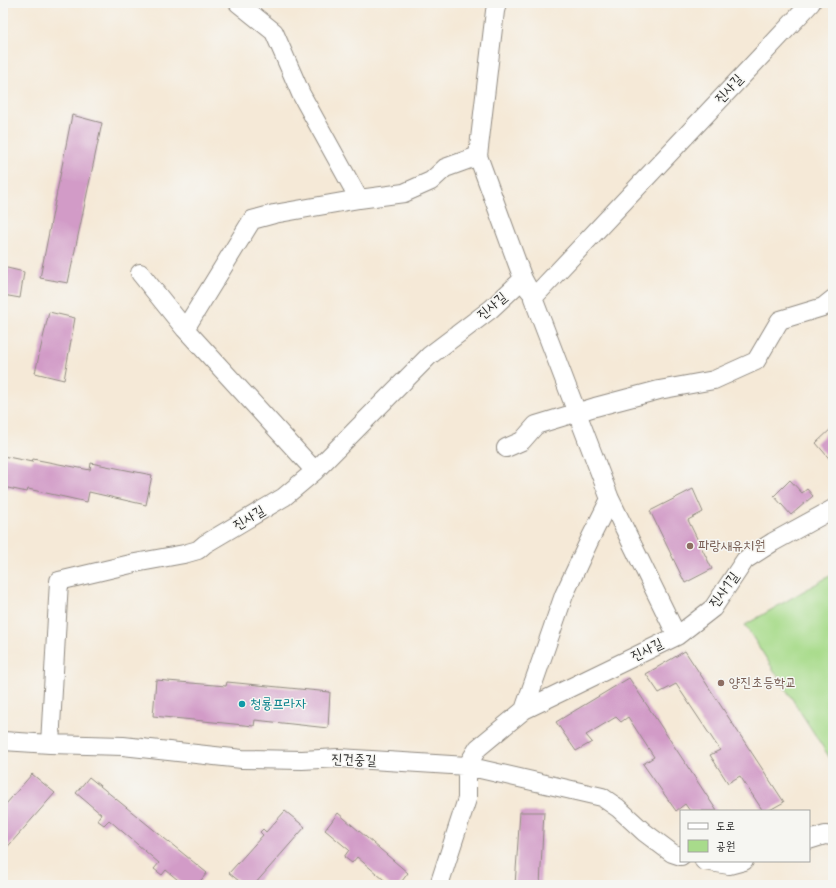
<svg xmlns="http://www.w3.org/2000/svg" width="836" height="888" viewBox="0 0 836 888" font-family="Mynerve,'Poor Story',sans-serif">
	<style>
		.green { fill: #a8db8b; stroke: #6a835b }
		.building { fill: #d29bc7 }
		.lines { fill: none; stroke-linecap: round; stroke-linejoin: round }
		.street-casing { stroke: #908a81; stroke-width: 20 }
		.street { stroke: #fff; stroke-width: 18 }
		.education-dot { fill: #8d6e63; stroke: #f6f6f2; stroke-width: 1.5 }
		.culture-dot { fill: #0f9aa8; stroke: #f6f6f2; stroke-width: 1.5 }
		.labels { text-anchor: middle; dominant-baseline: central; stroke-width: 3; stroke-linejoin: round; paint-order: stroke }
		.street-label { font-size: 14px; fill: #2b2b2b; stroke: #f6f6f2 }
		.education-label { font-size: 14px; fill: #785e54; stroke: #f6f6f2; text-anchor: start }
		.culture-label { font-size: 14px; fill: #0d838f; stroke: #f6f6f2; text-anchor: start }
	</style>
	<rect width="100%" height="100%" fill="#f6f6f2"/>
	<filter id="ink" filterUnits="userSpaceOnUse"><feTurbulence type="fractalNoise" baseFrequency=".025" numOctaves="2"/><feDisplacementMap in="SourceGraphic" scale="8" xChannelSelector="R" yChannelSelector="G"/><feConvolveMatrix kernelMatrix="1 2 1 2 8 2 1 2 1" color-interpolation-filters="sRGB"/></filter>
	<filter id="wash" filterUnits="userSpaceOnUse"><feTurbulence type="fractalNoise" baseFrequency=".012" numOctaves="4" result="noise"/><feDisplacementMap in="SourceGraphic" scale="16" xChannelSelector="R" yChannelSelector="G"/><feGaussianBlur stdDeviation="0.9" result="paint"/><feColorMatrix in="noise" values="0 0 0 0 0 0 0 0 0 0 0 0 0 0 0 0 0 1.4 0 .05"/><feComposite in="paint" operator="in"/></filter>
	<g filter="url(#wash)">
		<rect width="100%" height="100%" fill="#f5e9d7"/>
		<path class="green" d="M833,574v189l-88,-138z"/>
		<g id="blocks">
			<path class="building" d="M72,115l30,8 -34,160 -28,-5z
				M3,267l21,5 -4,26 -17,-3z
				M49,312l26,6 -11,62 -29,-7z
				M833,427v36l-17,-20z
				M3,456l29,6 1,-3 57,11 1,-7 61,12 -6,30 -57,-13 -2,10 -59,-13 -1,3 -24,-5z
				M790,480l12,13 5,-4 6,7 -22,19 -17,-19z
				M693,489l10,23 -15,8 24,49 -27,14 -35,-72z
				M685,651l99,151 -16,9h-5l-23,-35 -12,7 -18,-28 10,-5 -44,-66 -17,9 -13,-19z
				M629,678l88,133h-27l-5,-7 -9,7 -33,-47 11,-7 -26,-40 -7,5 -5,-5 -30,18 6,7 -16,9 -20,-29z
				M156,680l70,6 1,-4 103,10 -2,36 -73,-8 -1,6 -101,-10z
				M32,774l23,19 -52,59v-51l3,3z
				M89,777l118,96 -10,12h-13l-18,-15 -4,5 -8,-6 5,-6 -50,-43 -5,5 -7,-5 4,-6 -25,-21z
				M285,811l20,16 -51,58h-10l-15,-12 34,-38 -3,-3 3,-3 3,3z
				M520,812h24l-4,73h-25z
				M338,813l70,60 -9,12h-9l-33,-28 -5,6 -8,-6 5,-7 -24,-20z"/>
		</g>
	</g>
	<g filter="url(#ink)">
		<use href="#blocks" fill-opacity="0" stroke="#908a81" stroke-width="1"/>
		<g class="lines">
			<g class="street-casing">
				<path id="street" d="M238,3l36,29 27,62 58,105
					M497,3l-2,8 -17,145 45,123 6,11
					M140,273l45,56 130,142
					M185,329l67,-109 22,-6 85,-15 45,-6 27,-12 14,-13 33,-12
					M506,448l16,-7 14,-16 59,-18 64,-17 55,-10 42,-19 24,-41 43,-13 10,-8
					M677,636l-67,-137 -77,-201 278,-295
					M524,710l40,-115 27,-58 19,-38
					M3,741l47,3 73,2 119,13 60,1 37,-2 128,8 135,31 16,11 26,24 28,21 9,3
					M50,744l9,-163 76,-18 49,-9 14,-4 7,-6 79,-47 31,-26 114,-115 62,-47 32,-30
					M809,840l16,-5 8,1
					M704,861l25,4 15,-4
					M439,885l28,-86v-33l11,-18 46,-38 153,-74 36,-28 32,-48 28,-18 60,-33"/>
			</g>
			<use href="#street" class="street"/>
		</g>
	</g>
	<g class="education-dot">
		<circle cx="690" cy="546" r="4"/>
		<circle cx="721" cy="683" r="4"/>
	</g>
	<circle class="culture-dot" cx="242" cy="704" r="4"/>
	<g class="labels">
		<g class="street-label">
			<text transform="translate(729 89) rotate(-47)">진사길</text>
			<text transform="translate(492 306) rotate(-40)">진사길</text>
			<text transform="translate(249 518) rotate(-31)">진사길</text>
			<text transform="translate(724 590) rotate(-54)">진사1길</text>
			<text transform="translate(647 650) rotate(-26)">진사길</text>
			<text transform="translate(354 760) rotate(2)">진건중길</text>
		</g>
		<g class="education-label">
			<text x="698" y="546">파랑새유치원</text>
			<text x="729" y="683">양진초등학교</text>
		</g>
		<g class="culture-label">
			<text x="250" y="704">청룡프라자</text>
		</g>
	</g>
	<rect width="836" height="888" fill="none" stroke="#f6f6f2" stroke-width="16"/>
	<rect x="680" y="810" width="130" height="52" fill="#f6f6f2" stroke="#a5a5a2"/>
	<rect x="688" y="823" width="20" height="6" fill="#ffffff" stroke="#a5a5a2"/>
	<text x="716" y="830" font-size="12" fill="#2b2b2b">도로</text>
	<rect x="688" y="840" width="20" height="12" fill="#a8db8b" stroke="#a5a5a2"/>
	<text x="716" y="850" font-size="12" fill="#2b2b2b">공원</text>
</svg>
